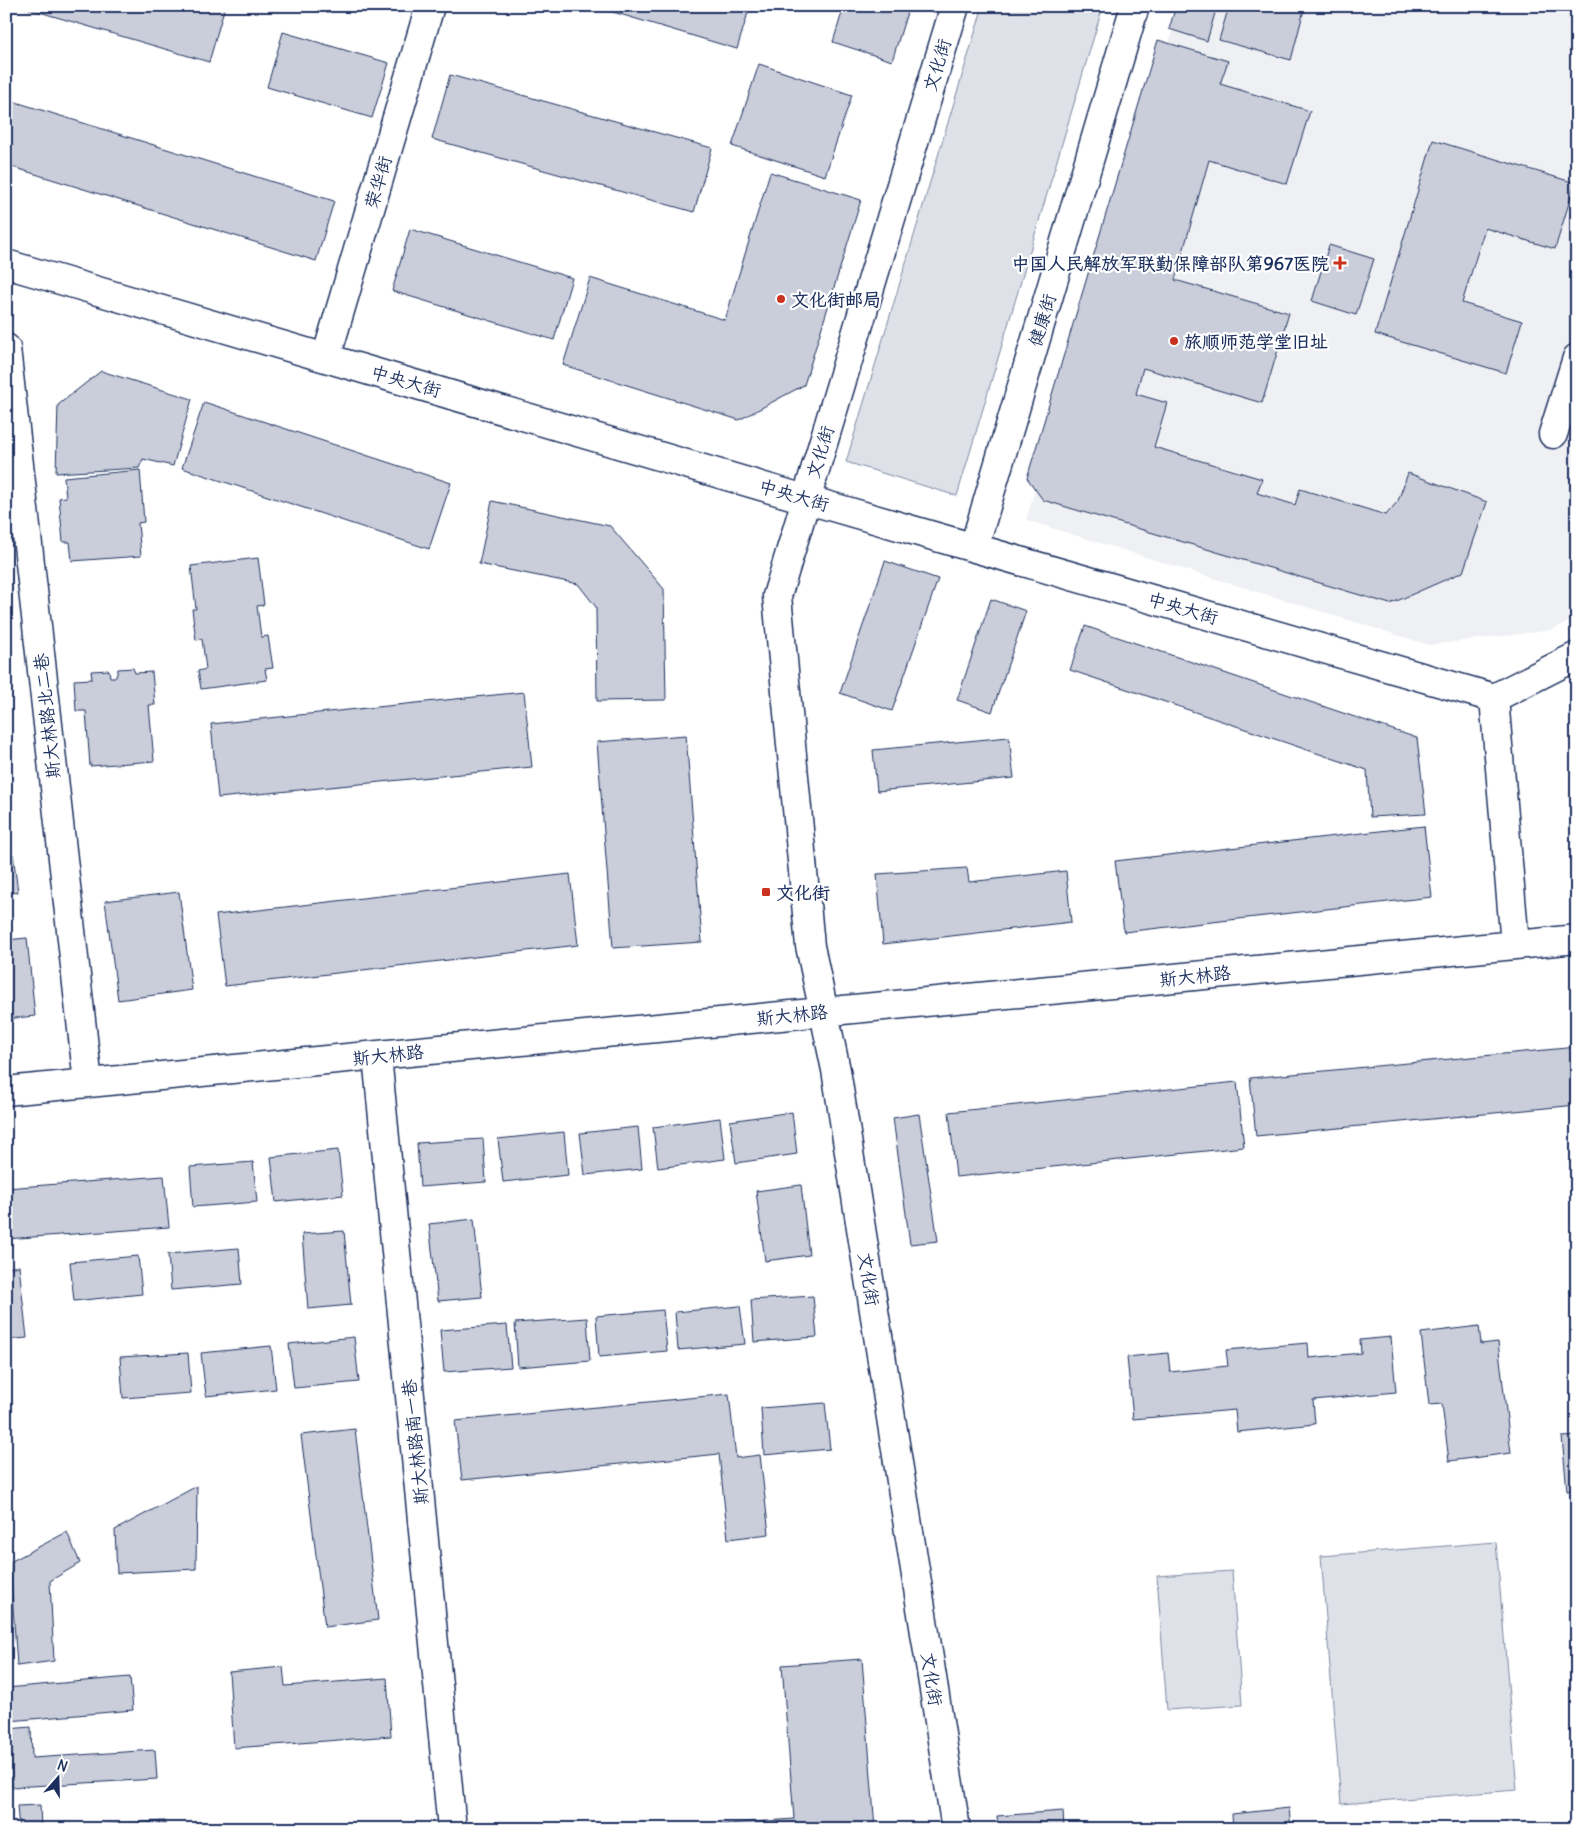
<svg xmlns="http://www.w3.org/2000/svg" width="1583" height="1835" viewBox="0 0 1583 1835" font-family="Delius,'LXGW WenKai TC',sans-serif">
	<style>
		.built { fill: #eff0f4 }
		.green { fill: #dee1e7; stroke: #7c88a2 }
		.building { fill: #caceda; stroke: #1b2f5e }
		.lines { fill: none; stroke-linecap: round; stroke-linejoin: round }
		.minor-casing { stroke: #1b2f5e; stroke-width: 31 }
		.minor { stroke: #fff; stroke-width: 28 }
		.poi-dot { fill: #c8321e; stroke: #fff; stroke-width: 2 }
		.labels { text-anchor: middle; dominant-baseline: central; stroke-width: 4.5; stroke-linejoin: round; paint-order: stroke }
		.street-label { font-size: 18px; fill: #1b2f5e; stroke: #fff }
		.poi-label { font-size: 18px; font-weight: bold; fill: #1b2f5e; stroke: #fff; text-anchor: start }
	</style>
	<rect width="100%" height="100%" fill="#fff"/>
	<filter id="ink" filterUnits="userSpaceOnUse"><feTurbulence type="fractalNoise" baseFrequency=".02" numOctaves="2"/><feDisplacementMap in="SourceGraphic" scale="10" xChannelSelector="R" yChannelSelector="G"/><feConvolveMatrix kernelMatrix="1 2 1 2 8 2 1 2 1" color-interpolation-filters="sRGB"/></filter>
	<g filter="url(#ink)">
		<path class="built" d="M1180,6h397v612l-25,12 -123,15 -403,-125z"/>
		<path class="green" d="M983,6h120l-146,490 -111,-34z
			M1496,1542l21,248 -176,14 -20,-248z
			M1232,1571l10,134 -75,5 -10,-134z"/>
		<path class="building" d="M19,6h206l-16,56z
			M593,6h157l-13,43z
			M844,6h65l-17,55 -59,-19z
			M1176,6h41l-10,35 -38,-12z
			M1229,6h76l-14,54 -72,-20z
			M283,32l106,31 -17,55 -105,-31z
			M1158,40l70,21 -8,23 90,27 -23,73 -78,-24 -34,120 114,33 -27,90 -119,-35 -7,26 31,9 -13,44 108,32 -5,14 38,12 5,-16 86,26 12,-14 10,-28 79,29 -24,70 -73,32 -347,-104 -16,-22z
			M759,64l93,31 -27,81 -93,-30z
			M450,75l262,73 -18,64 -262,-73z
			M6,99l328,102 -18,60 -310,-96z
			M1433,140l142,43 -20,66 -70,-21 -23,75 60,18 -16,52 -131,-39z
			M770,172l91,28 -57,185 -65,35 -176,-55 27,-87 135,42z
			M410,229l162,49 -18,62 -162,-49z
			M1329,245l45,14 -18,56 -44,-14z
			M101,371l91,28 -19,67 -30,-7 -4,9 -83,5 2,-68z
			M204,402l247,81 -22,66 -247,-81z
			M140,470l4,52 -6,1 3,33 -69,5 -2,-19h-7l-4,-44 7,-1 -2,-20z
			M492,501l118,25 54,63 2,111 -69,1 -1,-94 -18,-23 -99,-20z
			M258,558l6,47 -7,1 4,31 7,-1 5,32 -8,1 2,11 -66,9 -3,-18 8,-2 -4,-30 -6,1 -4,-31h4l-5,-43z
			M885,561l53,18 -46,132 -52,-18z
			M991,599l35,12 -34,101 -35,-12z
			M1085,626l332,112 9,76 -56,3 -3,-47 -297,-100z
			M133,668l2,5 17,-1 3,33h-6l5,56 -64,5 -4,-55h-10l-2,-31 18,-1 -1,-8 18,-1 1,7h6l2,-8z
			M524,692l8,75 -314,31 -7,-74z
			M686,735l16,207 -89,6 -16,-206z
			M1009,737l5,41 -137,13 -4,-41z
			M1424,826l8,71 -308,35 -9,-71z
			M13,854l5,38 -12,2v-39z
			M967,868l2,14 97,-11 5,51 -188,22 -6,-70z
			M570,874l8,71 -353,41 -9,-71z
			M179,892l13,98 -74,10 -13,-99z
			M27,938l8,78 -29,3v-79z
			M1577,1047v58l-321,31 -6,-58z
			M1237,1082l7,65 -288,30 -7,-65z
			M792,1112l5,42 -61,9 -6,-42z
			M919,1114l19,127 -28,3 -17,-126z
			M720,1118l5,41 -67,9 -5,-41z
			M638,1127l4,42 -57,6 -5,-42z
			M564,1132l4,43 -65,7 -5,-43z
			M483,1139l3,43 -66,5 -3,-44z
			M338,1150l5,45 -67,7 -5,-45z
			M253,1162l4,40 -64,5 -3,-40z
			M164,1176l5,51 -163,12v-51z
			M801,1185l8,70 -44,6 -9,-70z
			M474,1219l8,78 -44,4 -9,-77z
			M344,1231l7,74 -43,4 -6,-75z
			M239,1248l3,36 -71,6 -3,-36z
			M138,1256l4,38 -68,7 -4,-39z
			M19,1266l8,72 -21,2v-72z
			M813,1296l4,41 -63,5 -3,-42z
			M740,1306l5,38 -67,6 -3,-38z
			M663,1310l4,41 -68,6 -3,-41z
			M587,1318l3,43 -72,6 -3,-44z
			M507,1325l4,42 -67,5 -4,-42z
			M1479,1326l2,18 17,-2 13,111 -62,8 -7,-57 -13,1 -8,-72z
			M354,1337l5,45 -65,6 -5,-44z
			M1391,1337l5,55 -83,8 2,24 -78,8 -2,-22 -102,9 -6,-62 41,-4 2,19 58,-6 -2,-16 82,-7 1,15 52,-5 -1,-13z
			M271,1346l5,43 -70,7 -5,-43z
			M188,1353l3,40 -68,5 -3,-41z
			M729,1394l7,64 24,-3 9,79 -41,5 -9,-85 -257,26 -7,-59z
			M825,1403l5,46 -66,6 -3,-47z
			M355,1429l23,191 -53,7 -24,-192z
			M1577,1436v54l-10,1 -5,-54z
			M197,1486l-1,83 -79,4 -2,-43z
			M67,1532l13,31 -30,18 4,80 -37,5 -7,-104z
			M862,1659l13,170h-215l134,-10 -12,-154z
			M283,1667l2,19 102,-8 4,58 -157,12 -5,-76z
			M130,1677l3,33 -124,11 -3,-33z
			M31,1727l1,31 123,-8 2,29 -145,8 -4,-58z
			M40,1805l1,23 124,-7v8h-146l-2,-23z
			M1289,1808l2,21h-58l-1,-15z
			M1063,1811l1,18h-66l-1,-13z"/>
		<g class="lines">
			<g class="minor-casing">
				<path id="minor" d="M955,6l-178,590 33,350 26,124 120,759
					M6,264l799,235 689,199 83,-42
					M6,348l82,735
					M326,358l104,-352
					M1553,434l24,-76
					M974,547l161,-541
					M1494,698l21,247
					M377,1056l75,773
					M6,1091l1571,-152"/>
			</g>
			<use href="#minor" class="minor"/>
		</g>
	</g>
	<g class="poi-dot">
		<path d="M1337.5 255.5h5v5h5v5h-5v5h-5v-5h-5v-5h5z"/>
		<circle cx="781" cy="299" r="5"/>
		<circle cx="1174" cy="341" r="5"/>
		<rect x="761" y="887" width="10" height="10" rx="2.5"/>
	</g>
	<g class="labels">
		<g class="street-label">
			<text transform="translate(937 65) rotate(-73)">文化街</text>
			<text transform="translate(378 182) rotate(-74)">荣华街</text>
			<text transform="translate(1042 320) rotate(-73)">健康街</text>
			<text transform="translate(406 381) rotate(16)">中央大街</text>
			<text transform="translate(820 452) rotate(-73)">文化街</text>
			<text transform="translate(794 495) rotate(16)">中央大街</text>
			<text transform="translate(1183 608) rotate(16)">中央大街</text>
			<text transform="translate(47 716) rotate(-96)">斯大林路北二巷</text>
			<text transform="translate(1195 976) rotate(-6)">斯大林路</text>
			<text transform="translate(792 1015) rotate(-6)">斯大林路</text>
			<text transform="translate(388 1055) rotate(-6)">斯大林路</text>
			<text transform="translate(869 1279) rotate(81)">文化街</text>
			<text transform="translate(415 1442) rotate(-96)">斯大林路南一巷</text>
			<text transform="translate(932 1679) rotate(81)">文化街</text>
		</g>
		<g class="poi-label">
			<text x="1329" y="263" text-anchor="end">中国人民解放军联勤保障部队第967医院</text>
			<text x="791" y="299">文化街邮局</text>
			<text x="1184" y="341">旅顺师范学堂旧址</text>
			<text x="776" y="892">文化街</text>
		</g>
	</g>
	<rect width="1583" height="1835" fill="none" stroke="#fff" stroke-width="25"/>
	<rect x="12" y="12" width="1558" height="1810" fill="none" stroke="#1b2f5e" stroke-width="2" filter="url(#ink)"/>
	<g transform="translate(58 1778) rotate(20)" stroke="#ffffff" stroke-width="4" paint-order="stroke">
	<path d="M0-4L9 19L0 12L-9 19Z" fill="#1b2f5e"/>
	<text y="-8" font-size="14" font-weight="bold" text-anchor="middle" fill="#1b2f5e">N</text>
	</g>
</svg>
